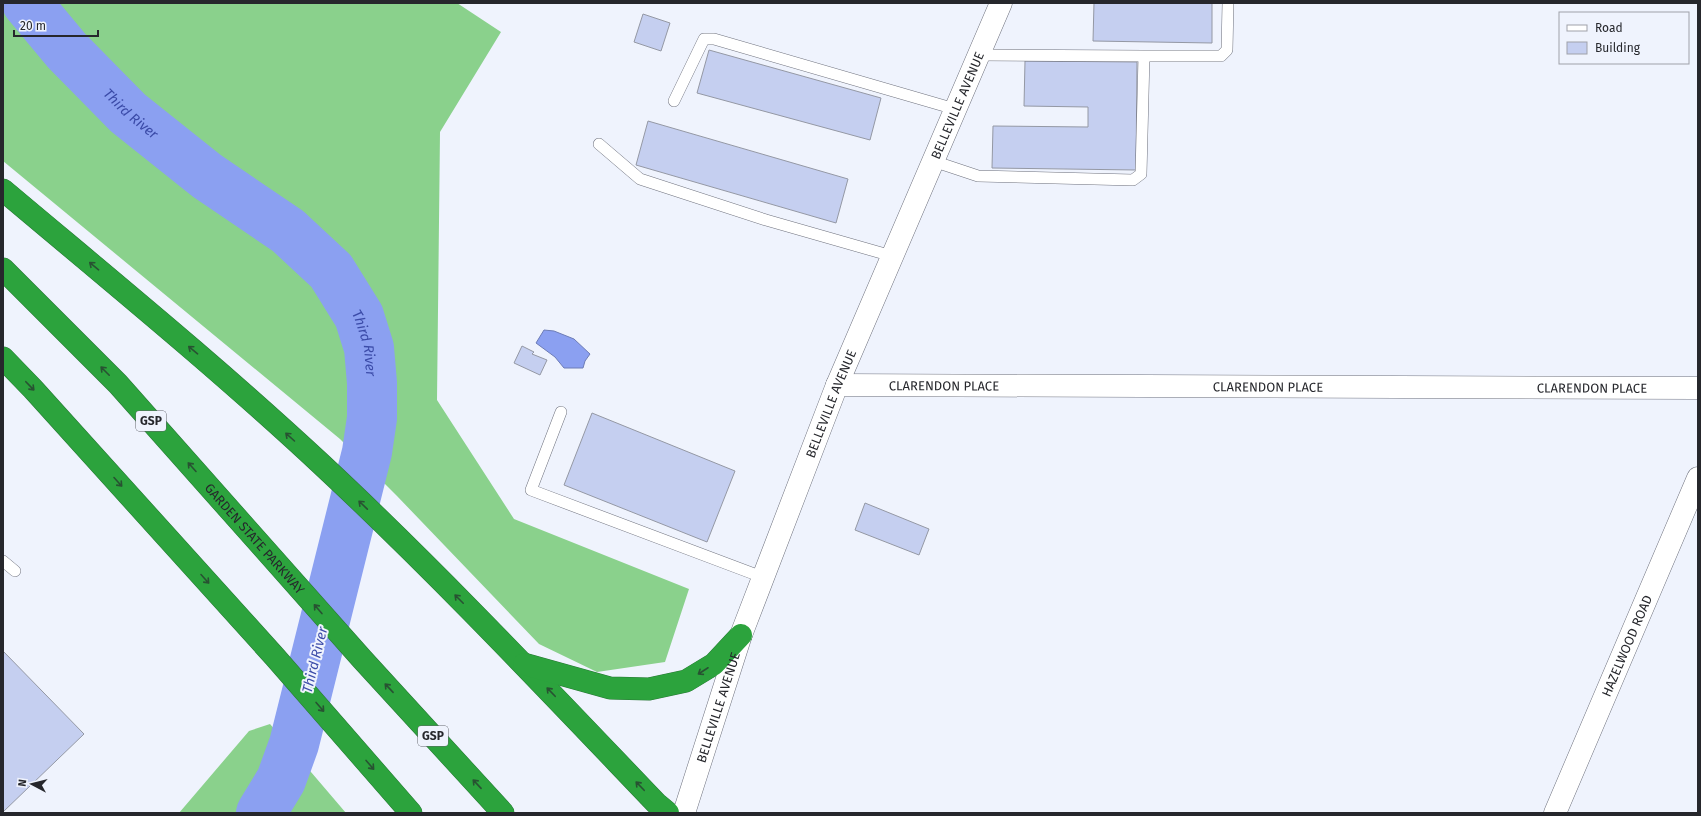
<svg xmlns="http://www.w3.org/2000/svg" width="1701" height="816" viewBox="0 0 1701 816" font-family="'Fira Sans',sans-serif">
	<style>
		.forest { fill: #8ad18c }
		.water { fill: #8ba0f1; stroke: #6d7cb6 }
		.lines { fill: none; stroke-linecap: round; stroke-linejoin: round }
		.river { stroke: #8ba0f1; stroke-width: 50 }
		.building { fill: #c5cff0; stroke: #9498a4 }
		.lane-casing { stroke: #6f727e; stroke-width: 12 }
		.street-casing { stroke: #6f727e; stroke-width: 23 }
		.secondary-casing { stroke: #6f727e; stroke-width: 23 }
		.highway-casing { stroke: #2a7837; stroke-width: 23 }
		.lane { stroke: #fff; stroke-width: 11 }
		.street { stroke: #fff; stroke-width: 22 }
		.secondary { stroke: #fff; stroke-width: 22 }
		.highway { stroke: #2ca33d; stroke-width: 22 }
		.oneway { stroke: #285232 }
		.labels { text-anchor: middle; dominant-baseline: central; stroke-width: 4; stroke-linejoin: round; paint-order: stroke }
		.shield { fill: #eff3fd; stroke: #62646b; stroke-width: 1 }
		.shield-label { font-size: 12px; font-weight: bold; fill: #26272c }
		.street-label { font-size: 13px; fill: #26272c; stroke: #eff3fd }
		.water-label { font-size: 14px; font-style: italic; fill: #3b4ba8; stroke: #eff3fd }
	</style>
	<rect width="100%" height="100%" fill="#eff3fd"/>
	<path class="forest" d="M3,3h454l44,29 -61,100 -3,268 77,119 175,70 -24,73 -68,10 -58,-28 -142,-148 -57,-57 -337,-278z
		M270,724l76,89h-167l70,-82z"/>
	<path class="water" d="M544,330l10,1 20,8 16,15 -5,7 -2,7h-19l-9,-11 -19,-14z"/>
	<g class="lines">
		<path class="river" id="s1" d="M27,3l40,48 61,62 79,63 81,55 43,40 28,45 10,32 3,35v35l-5,34 -73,292 -13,36 -20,33"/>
	</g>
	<path class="building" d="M1094,3h118v40l-119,-2z
		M643,14l27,9 -9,28 -27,-9z
		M709,50l172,48 -11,42 -173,-47z
		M1025,61l112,1 -1,108 -144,-2 1,-42 95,1v-20l-64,-1z
		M648,121l200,58 -12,44 -200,-58z
		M522,346l12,6 -2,2 15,6 -7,15 -26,-12z
		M592,413l143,58 -28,71 -143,-57z
		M865,503l64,26 -10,26 -64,-25z
		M3,651l81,83 -81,78z"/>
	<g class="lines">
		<g class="lane-casing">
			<path id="lane" d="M1144,56h77l6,-6 1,-47
				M674,101l30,-62h10l241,70
				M599,144l41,35 126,41 126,36
				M933,161l45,15 155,4 8,-6 3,-118 -165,-1
				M561,412l-30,78 231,87
				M3,561l12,10"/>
		</g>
		<g class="street-casing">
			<g id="street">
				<path id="s2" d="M837,385l861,3"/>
				<path id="s3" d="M1555,813l143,-335"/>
			</g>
		</g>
		<g class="secondary-casing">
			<g id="secondary">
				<path id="s4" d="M684,813l57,-178 96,-250 164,-382"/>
			</g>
		</g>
		<g class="highway-casing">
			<g id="highway">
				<path d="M3,190c107,90 215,178 317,273 117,109 226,225 336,340l12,10"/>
				<path id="s5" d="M3,269l115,115 244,275 141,154"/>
				<path d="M3,358l30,31 242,268 136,156"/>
				<path d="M524,664l86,24 39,1 37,-8 28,-17 27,-29"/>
			</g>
		</g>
		<use href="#lane" class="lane"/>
		<use href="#street" class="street"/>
		<use href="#secondary" class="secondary"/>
		<use href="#highway" class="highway"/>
	</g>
	<defs><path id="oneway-shaft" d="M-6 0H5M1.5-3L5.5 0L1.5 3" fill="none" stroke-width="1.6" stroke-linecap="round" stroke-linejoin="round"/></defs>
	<g class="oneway">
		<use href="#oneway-shaft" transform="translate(94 266) rotate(-140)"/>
		<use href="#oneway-shaft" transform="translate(193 350) rotate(-140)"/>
		<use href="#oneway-shaft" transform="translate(105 371) rotate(-135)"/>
		<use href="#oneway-shaft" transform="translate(30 386) rotate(46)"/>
		<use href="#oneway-shaft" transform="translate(290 437) rotate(-138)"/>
		<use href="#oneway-shaft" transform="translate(192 467) rotate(-132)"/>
		<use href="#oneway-shaft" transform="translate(118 482) rotate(48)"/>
		<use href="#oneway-shaft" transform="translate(363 505) rotate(-136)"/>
		<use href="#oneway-shaft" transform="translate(205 579) rotate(48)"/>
		<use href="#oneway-shaft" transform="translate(459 599) rotate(-135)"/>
		<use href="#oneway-shaft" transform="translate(318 609) rotate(-131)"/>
		<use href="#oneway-shaft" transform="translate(703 671) rotate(147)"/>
		<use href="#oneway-shaft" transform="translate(389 688) rotate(-133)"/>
		<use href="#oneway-shaft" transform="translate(551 692) rotate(-134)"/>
		<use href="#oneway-shaft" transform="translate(320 707) rotate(49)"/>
		<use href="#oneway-shaft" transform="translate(370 765) rotate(49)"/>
		<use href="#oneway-shaft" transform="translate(477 784) rotate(-133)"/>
		<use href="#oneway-shaft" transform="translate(640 786) rotate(-134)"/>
	</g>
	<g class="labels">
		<g class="shield">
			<rect x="136" y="411" width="30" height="20" rx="3"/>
			<rect x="418" y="726" width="30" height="20" rx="3"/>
		</g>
		<g class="shield-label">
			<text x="151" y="421">GSP</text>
			<text x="433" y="736">GSP</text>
		</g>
		<g class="street-label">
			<text stroke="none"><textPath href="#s4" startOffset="759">BELLEVILLE AVENUE</textPath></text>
			<text stroke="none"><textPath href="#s2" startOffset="107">CLARENDON PLACE</textPath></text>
			<text stroke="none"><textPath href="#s2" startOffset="431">CLARENDON PLACE</textPath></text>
			<text stroke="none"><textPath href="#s2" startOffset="755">CLARENDON PLACE</textPath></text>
			<text stroke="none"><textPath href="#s4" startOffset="435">BELLEVILLE AVENUE</textPath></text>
			<text stroke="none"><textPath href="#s5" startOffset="369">GARDEN STATE PARKWAY</textPath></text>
			<text stroke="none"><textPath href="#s3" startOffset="182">HAZELWOOD ROAD</textPath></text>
			<text stroke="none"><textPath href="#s4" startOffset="111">BELLEVILLE AVENUE</textPath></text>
		</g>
		<g class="water-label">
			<text stroke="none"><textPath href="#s1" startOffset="152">Third River</textPath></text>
			<text stroke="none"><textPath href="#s1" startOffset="488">Third River</textPath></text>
			<text transform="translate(315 660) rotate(-76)">Third River</text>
		</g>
	</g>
	<rect width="1701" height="816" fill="none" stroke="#26272c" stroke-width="8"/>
	<rect x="1559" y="12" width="130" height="52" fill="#eff3fd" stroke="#9fa1a9"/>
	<rect x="1567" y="25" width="20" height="6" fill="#ffffff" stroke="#9fa1a9"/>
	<text x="1595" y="32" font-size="12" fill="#26272c">Road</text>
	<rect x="1567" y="42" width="20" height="12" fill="#c5cff0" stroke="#9fa1a9"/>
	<text x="1595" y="52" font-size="12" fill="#26272c">Building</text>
	<g transform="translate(32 784) rotate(277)" stroke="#eff3fd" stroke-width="3" paint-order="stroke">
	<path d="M0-3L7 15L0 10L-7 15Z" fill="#26272c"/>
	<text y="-6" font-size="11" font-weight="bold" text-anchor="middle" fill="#26272c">N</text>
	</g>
	<path d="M14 30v6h84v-6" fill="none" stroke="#26272c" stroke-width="2"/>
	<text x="20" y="30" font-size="12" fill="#26272c" stroke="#eff3fd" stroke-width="3" paint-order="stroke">20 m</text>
</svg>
